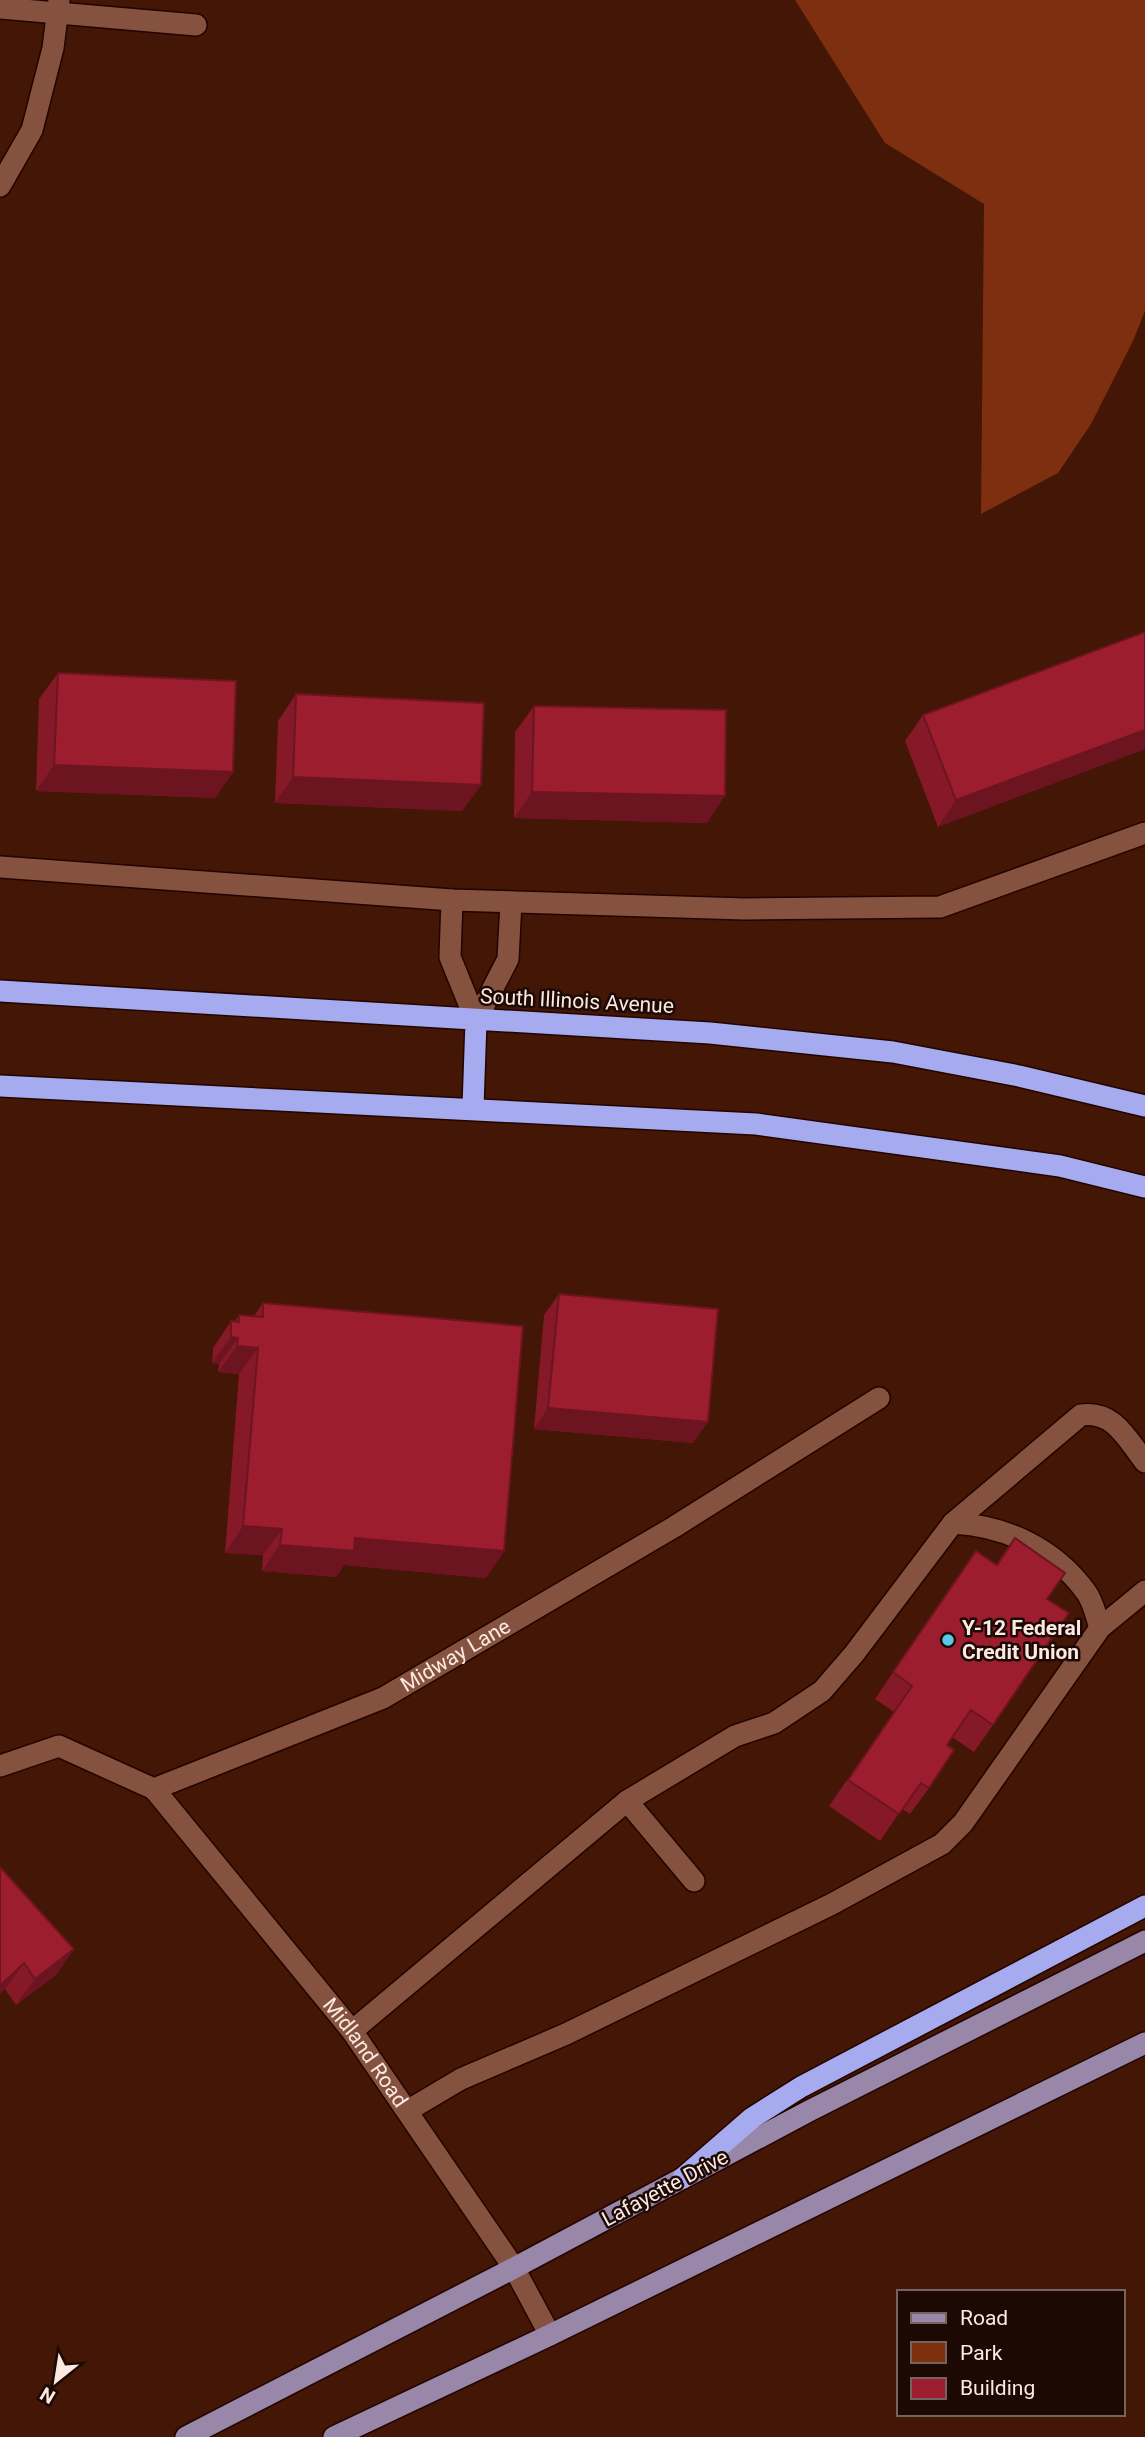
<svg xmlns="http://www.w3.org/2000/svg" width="1145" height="2437" viewBox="0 0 1145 2437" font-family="Roboto,sans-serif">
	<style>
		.green { fill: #7d2f0f }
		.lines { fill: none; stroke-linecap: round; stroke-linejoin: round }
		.minor-casing { stroke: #230400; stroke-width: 24 }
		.major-casing { stroke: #230400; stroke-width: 24 }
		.highway-casing { stroke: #230400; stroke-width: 24 }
		.minor { stroke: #855240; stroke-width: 21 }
		.major { stroke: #9887a8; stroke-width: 21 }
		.highway { stroke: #a5abee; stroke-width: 21 }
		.wall { fill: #851928 }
		.shaded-wall { fill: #6c1420 }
		.building { fill: #9b1d2e; stroke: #6c1420; stroke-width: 2 }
		.poi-dot { fill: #5cc7e7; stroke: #1c0904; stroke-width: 2.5 }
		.labels { text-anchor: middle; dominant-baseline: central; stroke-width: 5; stroke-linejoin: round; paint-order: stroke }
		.street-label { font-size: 21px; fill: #fbe9e2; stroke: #1c0904 }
		.poi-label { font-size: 21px; font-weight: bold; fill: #fbe9e2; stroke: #1c0904; text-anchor: start }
	</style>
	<rect width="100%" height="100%" fill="#431605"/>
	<path class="green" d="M795,0h350v311l-12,30 -42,83 -33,49 -77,41 3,-310 -99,-61z"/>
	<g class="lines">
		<g class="minor-casing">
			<g id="minor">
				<path d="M0,8l196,17"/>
				<path d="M0,186l32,-56 21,-82 6,-48"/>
				<path d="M0,867l452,33 293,9 195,-2 205,-74"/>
				<path d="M452,900l-2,57 26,64"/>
				<path d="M476,1021l32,-62 3,-57"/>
				<path d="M1100,1628l45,-37"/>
				<path id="s1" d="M0,1766l59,-20 95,43 229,-91 291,-171 205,-129"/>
				<path id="s2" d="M154,1789l198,242 162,237 36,67"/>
				<path d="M627,1801l67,80"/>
				<path d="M352,2031l275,-230 108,-65 39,-13 48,-32 32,-37 99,-131 128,-108c33,-5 46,24 64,47"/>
				<path d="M407,2111l54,-32 105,-45 266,-130 110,-60 21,-21 137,-195c-4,-12 -7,-27 -14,-36 -32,-44 -80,-66 -133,-69"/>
			</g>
		</g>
		<g class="major-casing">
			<path id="major" d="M186,2437l328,-169 295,-157 336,-170
				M334,2437l216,-102 595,-292"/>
		</g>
		<g class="highway-casing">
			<path id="highway" d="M0,991l710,42 183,19 126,24 126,30
				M0,1086l756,38 304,42 85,21
				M473,1107l3,-86
				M683,2178l69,-60 49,-31 344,-181"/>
		</g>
		<use href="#minor" class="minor"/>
		<use href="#major" class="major"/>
		<use href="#highway" class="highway"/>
	</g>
	<path class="wall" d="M1145,632v117l-207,78 -33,-86 18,-26z
		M58,673l175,99 -18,26 -179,-7 3,-92z
		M296,694l185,91 -19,26 -187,-8 3,-82z
		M534,706l173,117 -193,-5 1,-86z
		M559,1294l134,149 -159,-14 10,-114z
		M263,1303l241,248 -18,27 -142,-13 -8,12 -74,-6 1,-16 -38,-2 14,-179 -21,-2 1,-8 -7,-1 1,-15 18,-27h4l4,-6 15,1z
		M1015,1538l32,61 -54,126 -19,27 -22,-15 -5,8 -18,43 -19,26 -8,-5 -22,32 -51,-35 65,-94 -19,-13 82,-122 39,-12z
		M0,1867l74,82 -18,26 -40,30 -11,-16z"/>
	<path class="shaded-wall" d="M1145,730v19l-207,78 18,-27z
		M54,765l179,7 -18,26 -179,-7z
		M293,777l188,8 -19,26 -187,-8z
		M532,792l193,4 -18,27 -193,-5z
		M231,1337l7,1 -19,26 -7,-1z
		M237,1346l21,2 -19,26 -21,-2z
		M548,1408l160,14 -15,21 -159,-14z
		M243,1526l39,3 -19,26 -38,-2z
		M355,1538l149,13 -18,27 -142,-13 -8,12 -74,-6 18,-26z
		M74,1949l-18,26 -40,30 19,-26z
		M24,1963l-19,26 -5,5v-8z"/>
	<path class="building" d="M1145,632v98l-189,70 -33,-85z
		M58,673l178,8 -3,91 -179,-7z
		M296,694l188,9 -3,82 -188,-8z
		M534,706l192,4 -1,86 -193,-4z
		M559,1294l159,15 -10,113 -160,-14z
		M263,1303l260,23 -19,225 -149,-13 -1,13 -74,-6 2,-16 -39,-3 15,-178 -21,-2 1,-8 -7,-1v-16l8,1v-7l24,2z
		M1015,1538l50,35 -18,26 22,14 -76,112 -22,-15 -24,35 7,5 -25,38 -8,-5 -22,31 -51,-34 64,-94 -19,-14 83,-121 21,14z
		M0,1867l74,82 -39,30 -11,-16 -24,23z"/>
	<circle class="poi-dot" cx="948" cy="1640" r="7"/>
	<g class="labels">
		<g class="street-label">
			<text transform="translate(577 1001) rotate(3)">South Illinois Avenue</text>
			<text stroke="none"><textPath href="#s1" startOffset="497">Midway Lane</textPath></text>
			<text stroke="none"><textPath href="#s2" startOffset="338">Midland Road</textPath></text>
			<text transform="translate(665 2188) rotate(-28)">Lafayette Drive</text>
		</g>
		<g class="poi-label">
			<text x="962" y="1628">Y-12 Federal<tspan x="962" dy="24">Credit Union</tspan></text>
		</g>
	</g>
	<rect x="897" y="2290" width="228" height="126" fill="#1c0904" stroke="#75635d" stroke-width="2"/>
	<rect x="911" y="2313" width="35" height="10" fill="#9887a8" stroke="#75635d" stroke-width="2"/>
	<text x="960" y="2325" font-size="21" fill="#fbe9e2">Road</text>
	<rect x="911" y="2342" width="35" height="21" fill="#7d2f0f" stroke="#75635d" stroke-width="2"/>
	<text x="960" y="2360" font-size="21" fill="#fbe9e2">Park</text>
	<rect x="911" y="2378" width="35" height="21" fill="#9b1d2e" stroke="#75635d" stroke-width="2"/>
	<text x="960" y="2395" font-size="21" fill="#fbe9e2">Building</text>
	<g transform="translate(56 2381) rotate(210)" stroke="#1c0904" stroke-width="5" paint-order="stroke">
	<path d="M0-5L12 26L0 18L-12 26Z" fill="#fbe9e2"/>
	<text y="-10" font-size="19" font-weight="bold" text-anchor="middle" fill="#fbe9e2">N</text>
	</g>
</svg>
